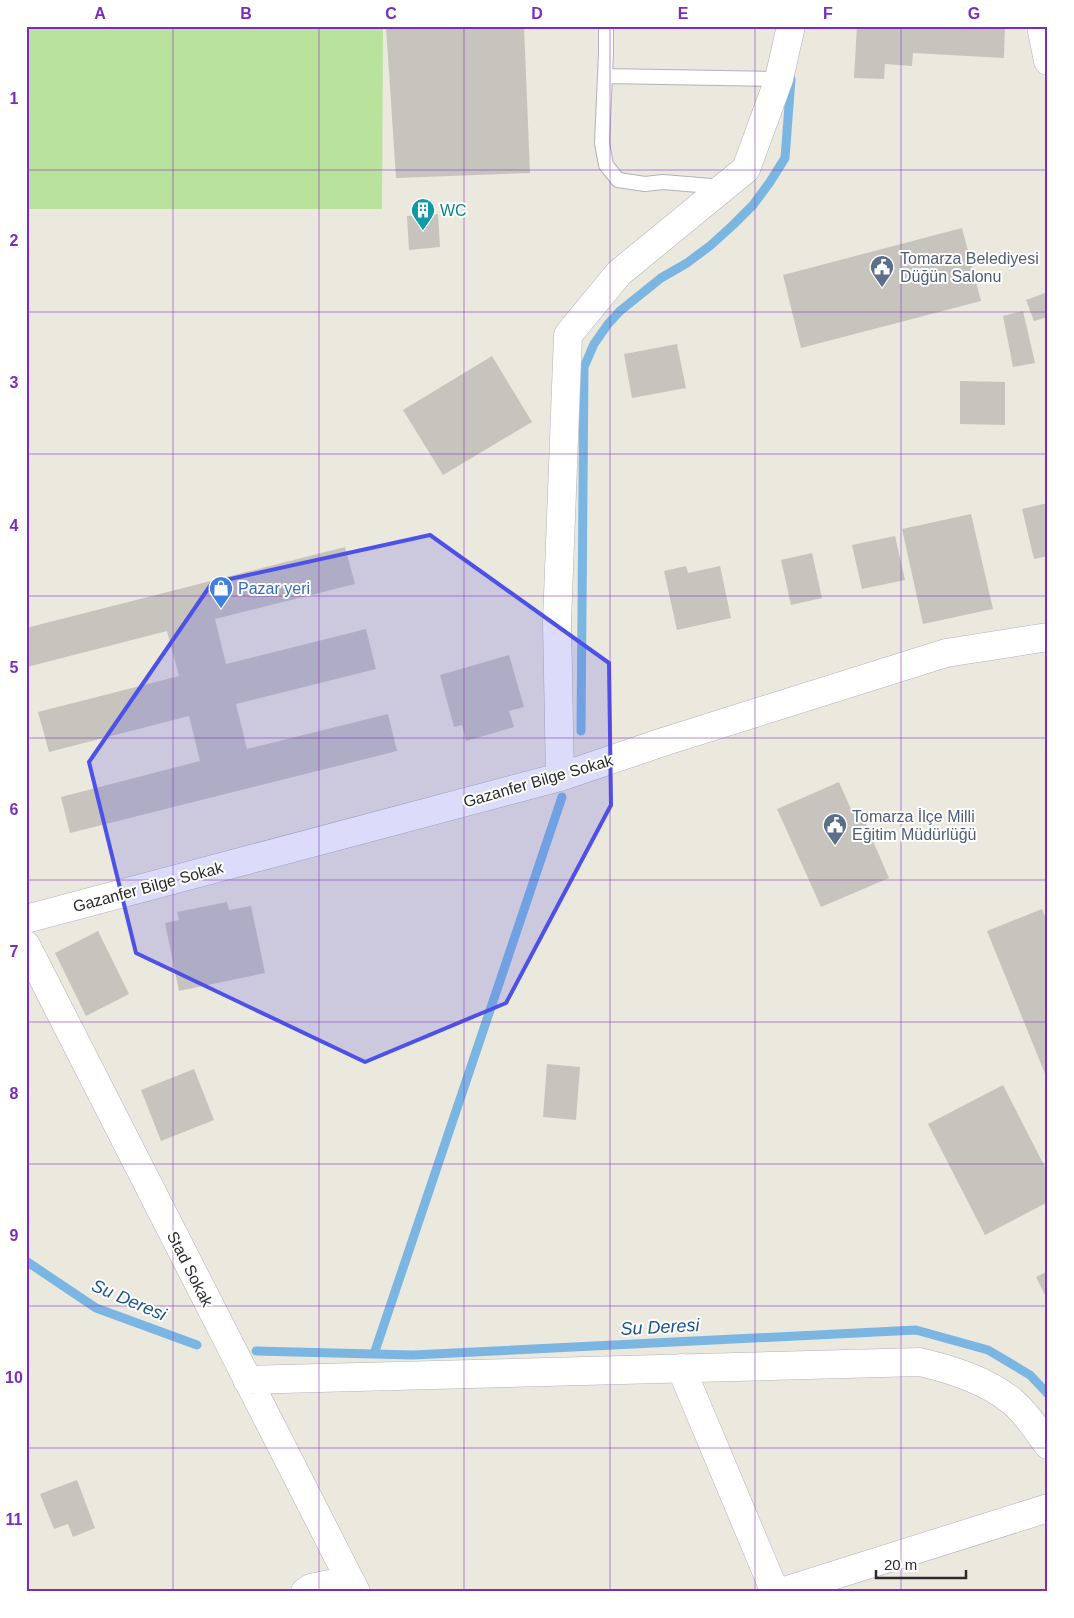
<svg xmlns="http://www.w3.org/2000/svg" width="1074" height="1618" viewBox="0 0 1074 1618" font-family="Arial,sans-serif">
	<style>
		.pitch { fill: #b9e39c }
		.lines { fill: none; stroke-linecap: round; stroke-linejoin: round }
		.stream { stroke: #7bb6e3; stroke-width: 9 }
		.building { fill: #c7c4bd }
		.service-casing { stroke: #b1b2bd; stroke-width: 16 }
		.minor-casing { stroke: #b1b2bd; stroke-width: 29 }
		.service { stroke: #fff; stroke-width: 14 }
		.minor { stroke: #fff; stroke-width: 28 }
		.marked { fill: #4e51e8; fill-opacity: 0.2; stroke: #4e51e8; stroke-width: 4; stroke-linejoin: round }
		.grid { fill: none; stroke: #7b2cbf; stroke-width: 1; stroke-opacity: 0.55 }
		.labels { text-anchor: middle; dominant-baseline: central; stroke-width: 4; stroke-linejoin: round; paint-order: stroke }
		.culture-label { font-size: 16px; fill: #0d838f; stroke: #fff; text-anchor: start }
		.service-label { font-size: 16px; fill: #4e5e75; stroke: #fff; text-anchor: start }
		.shop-label { font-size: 16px; fill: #366cbe; stroke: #fff; text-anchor: start }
		.street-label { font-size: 16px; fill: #2b2b2b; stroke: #fff }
		.water-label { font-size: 18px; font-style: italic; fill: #1a548f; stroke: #fff }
		.neatline { fill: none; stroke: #7b2cbf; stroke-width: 2 }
		.grid-label { font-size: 16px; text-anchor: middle; font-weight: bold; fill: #7b2cbf }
	</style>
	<rect width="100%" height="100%" fill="#ebe8de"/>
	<path class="pitch" d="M26,26h357l-1,183h-356z"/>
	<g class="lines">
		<path class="stream" d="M581,731l3,-364 10,-23 14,-20 12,-13 41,-33 26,-15 24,-18 22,-20 20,-20 17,-23 15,-24 6,-79
			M26,1261l70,47 101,37
			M256,1351l157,4 503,-25 72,20 42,25 18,19
			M374,1354l188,-557"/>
	</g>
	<path class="building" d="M386,26h138l6,147 -134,5z
		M857,26h148l-1,32 -91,-5 -1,13 -27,-2 -1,15 -30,-1z
		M438,214l2,33 -31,3 -2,-34z
		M962,228l19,73 -180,47 -18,-73z
		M1048,292v25l-14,4 -8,-21z
		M1023,311l12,52 -22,4 -10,-51z
		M677,344l9,44 -54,10 -8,-44z
		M492,356l40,66 -89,53 -40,-65z
		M960,381l45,1v43l-45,-1z
		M1048,503v53l-14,3 -12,-50z
		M971,514l22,95 -70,15 -21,-95z
		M895,536l10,44 -43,9 -10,-44z
		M345,547l10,37 -140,35 11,45 140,-35 10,40 -140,35 11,45 141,-35 9,37 -327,82 -9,-36 139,-36 -11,-45 -140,36 -11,-40 141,-36 -12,-45 -140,36 -1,-39z
		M812,553l10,45 -31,7 -10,-45z
		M686,566l2,7 32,-7 11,52 -54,12 -13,-59z
		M509,655l15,52 -15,4 5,16 -48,14 -4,-16 -8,2 -14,-52z
		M839,782l14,32 7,-3 29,67 -68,29 -44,-98z
		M227,902l2,8 22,-4 14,67 -86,18 -14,-68 14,-3 -2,-8z
		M1042,909l6,14v158l-61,-150z
		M98,931l31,63 -43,22 -31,-63z
		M547,1064l33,3 -4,53 -33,-3z
		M194,1069l20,51 -53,21 -20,-51z
		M1003,1085l45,88v29l-63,33 -57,-111z
		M1048,1271v30l-12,-24z
		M77,1480l18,48 -22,9 -5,-13 -14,5 -14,-35z"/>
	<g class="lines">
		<g class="service-casing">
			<path id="service" d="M606,26v27l-4,90 4,22 12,15 27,4 18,-2 60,5
				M605,76l174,3"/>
		</g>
		<g class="minor-casing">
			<path id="minor" d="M1041,26l7,35
				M560,777l-3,-155 11,-287 51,-62 127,-104 33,-90 12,-53
				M26,919l534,-142 106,-36 280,-88 102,-16
				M26,945l330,647
				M681,1368l94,224
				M247,1380l673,-18c33,8 66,18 93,40 13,11 24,28 35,43
				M305,1592l6,-4 38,-8
				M781,1592l267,-84"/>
		</g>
		<use href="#service" class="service"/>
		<use href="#minor" class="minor"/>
	</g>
	<path class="marked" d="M430,535l179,128 2,142 -105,198 -141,59 -229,-109 -47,-191 123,-179z"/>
	<path class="grid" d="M173,26v1566M319,26v1566M464,26v1566M610,26v1566M755,26v1566M901,26v1566M26,170h1022M26,312h1022M26,454h1022M26,596h1022M26,738h1022M26,880h1022M26,1022h1022M26,1164h1022M26,1306h1022M26,1448h1022"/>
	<defs>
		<g id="building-pin" transform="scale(1.25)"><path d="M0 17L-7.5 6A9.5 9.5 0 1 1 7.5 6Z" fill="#0f9aa8" stroke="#fff"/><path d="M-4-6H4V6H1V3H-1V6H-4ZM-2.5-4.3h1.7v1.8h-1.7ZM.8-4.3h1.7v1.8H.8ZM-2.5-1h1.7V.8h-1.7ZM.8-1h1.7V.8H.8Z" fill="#fff"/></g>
		<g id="civic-pin" transform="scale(1.25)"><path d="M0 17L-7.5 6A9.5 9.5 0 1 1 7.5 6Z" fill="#5c6f8a" stroke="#fff"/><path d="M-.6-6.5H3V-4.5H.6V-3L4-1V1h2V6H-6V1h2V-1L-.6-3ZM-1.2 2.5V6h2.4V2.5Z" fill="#fff"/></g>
		<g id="shop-pin" transform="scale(1.25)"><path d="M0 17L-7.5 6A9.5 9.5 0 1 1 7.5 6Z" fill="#3f7fe0" stroke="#fff"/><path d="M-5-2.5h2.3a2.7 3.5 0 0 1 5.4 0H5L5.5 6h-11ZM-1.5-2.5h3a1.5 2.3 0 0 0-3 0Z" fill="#fff"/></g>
	</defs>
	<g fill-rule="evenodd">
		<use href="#building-pin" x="423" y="210"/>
		<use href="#civic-pin" x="882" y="267"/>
		<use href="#shop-pin" x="221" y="588"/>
		<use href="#civic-pin" x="835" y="825"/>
	</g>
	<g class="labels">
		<g class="culture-label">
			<text x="440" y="210">WC</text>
		</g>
		<g class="service-label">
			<text x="900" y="258">Tomarza Belediyesi<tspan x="900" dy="18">Düğün Salonu</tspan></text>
			<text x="852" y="816">Tomarza İlçe Milli<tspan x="852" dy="18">Eğitim Müdürlüğü</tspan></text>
		</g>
		<g class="shop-label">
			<text x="238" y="588">Pazar yeri</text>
		</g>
		<g class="street-label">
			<text transform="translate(538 781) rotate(-16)">Gazanfer Bilge Sokak</text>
			<text transform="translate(148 887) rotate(-15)">Gazanfer Bilge Sokak</text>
			<text transform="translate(190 1269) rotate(63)">Stad Sokak</text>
		</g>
		<g class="water-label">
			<text transform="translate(129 1300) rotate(23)">Su Deresi</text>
			<text transform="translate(660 1327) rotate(-3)">Su Deresi</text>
		</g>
	</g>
	<rect width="1074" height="1618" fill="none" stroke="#ffffff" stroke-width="55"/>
	<path d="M876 1570v8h90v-8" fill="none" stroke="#2b2b2b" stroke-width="2.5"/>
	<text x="884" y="1570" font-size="15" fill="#2b2b2b" stroke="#ffffff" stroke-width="4" paint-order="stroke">20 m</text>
	<rect x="28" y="28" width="1018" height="1562" class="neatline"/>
	<g class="grid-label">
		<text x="100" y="19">A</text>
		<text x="246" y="19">B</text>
		<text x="391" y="19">C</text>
		<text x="537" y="19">D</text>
		<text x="683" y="19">E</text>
		<text x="828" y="19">F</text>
		<text x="974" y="19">G</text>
		<text x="14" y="104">1</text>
		<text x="14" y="246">2</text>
		<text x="14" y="388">3</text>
		<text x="14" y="531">4</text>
		<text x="14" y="673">5</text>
		<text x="14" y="815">6</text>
		<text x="14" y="957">7</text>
		<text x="14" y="1099">8</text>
		<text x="14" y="1241">9</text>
		<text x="14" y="1383">10</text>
		<text x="14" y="1525">11</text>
	</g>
</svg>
